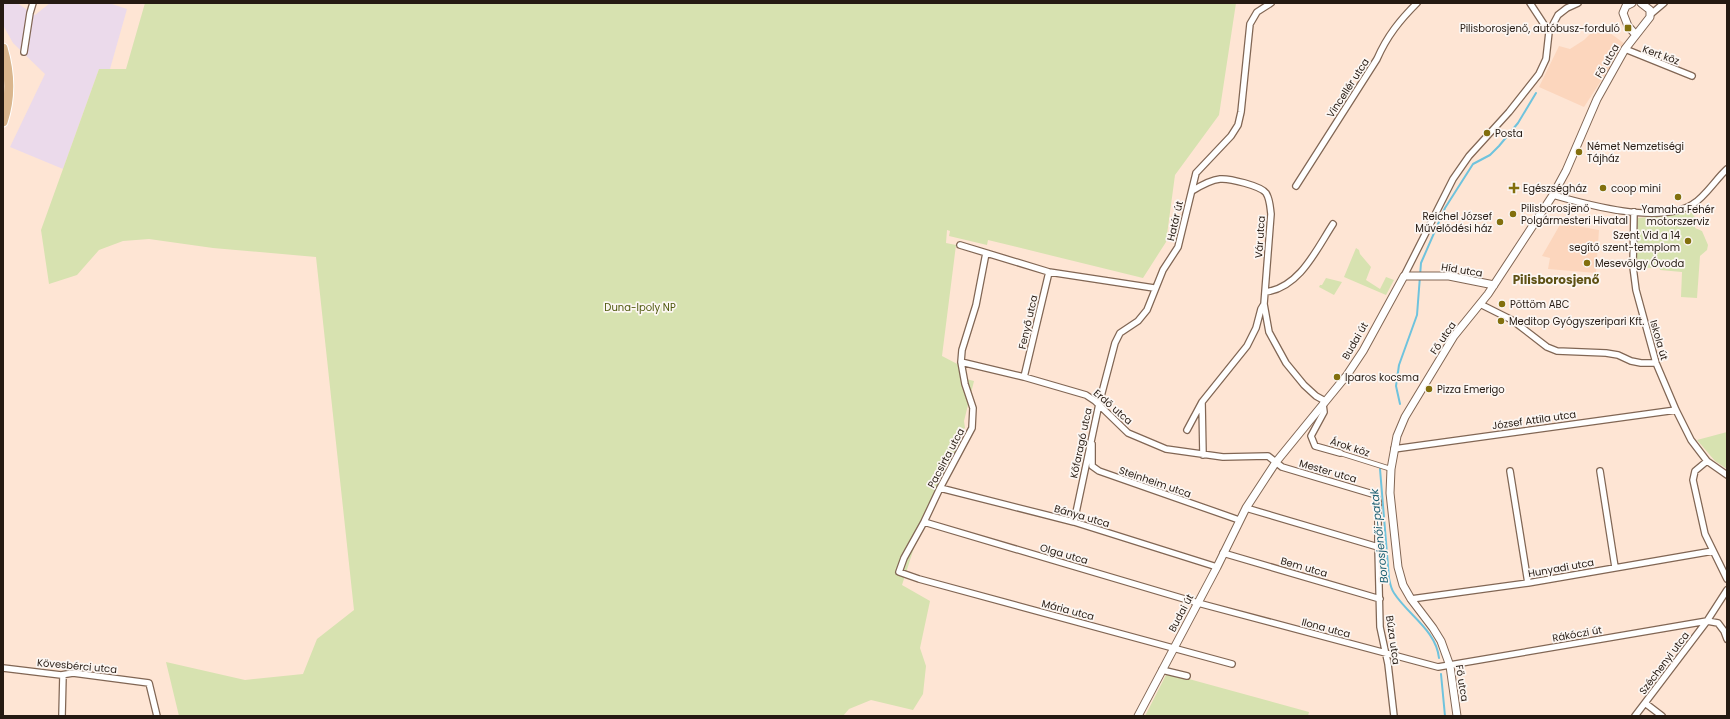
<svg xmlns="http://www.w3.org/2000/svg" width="1730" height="719" viewBox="0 0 1730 719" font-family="Poppins,sans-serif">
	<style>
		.commercial { fill: #ebdaeb }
		.built { fill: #fcd6bd }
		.green { fill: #d7e2b0 }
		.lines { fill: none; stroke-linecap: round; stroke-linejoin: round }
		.stream { stroke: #6fc3dd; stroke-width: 2 }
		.pedestrian-casing { stroke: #816654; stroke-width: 6 }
		.minor-casing { stroke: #816654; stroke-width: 8 }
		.tertiary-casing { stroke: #816654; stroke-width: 9 }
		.primary-casing { stroke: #fff; stroke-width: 11 }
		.pedestrian { stroke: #fff; stroke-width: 4 }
		.minor { stroke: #fff; stroke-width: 5.5 }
		.tertiary { stroke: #fff; stroke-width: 7 }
		.primary { stroke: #dab68d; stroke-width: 9 }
		.poi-dot { fill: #826f0d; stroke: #fcf6f2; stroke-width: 1.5 }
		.labels { text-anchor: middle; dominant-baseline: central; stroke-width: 3.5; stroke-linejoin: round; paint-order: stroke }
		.poi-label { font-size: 10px; fill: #251a12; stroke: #fcf6f2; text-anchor: start }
		.street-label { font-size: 10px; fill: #251a12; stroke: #fcf6f2 }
		.park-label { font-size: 10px; fill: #4f590e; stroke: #fcf6f2 }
		.water-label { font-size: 11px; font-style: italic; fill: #1a5e71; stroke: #fcf6f2 }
		.quarter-label { font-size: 12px; font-weight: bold; fill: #5e5114; stroke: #fcf6f2 }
	</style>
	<rect width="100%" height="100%" fill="#fee5d4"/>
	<path class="commercial" d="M3,3h14l18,12 15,-12h59l18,6 -17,60h-11l-36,100 -53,-22 35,-73 -32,-31 -10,-18z"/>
	<path class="built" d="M1599,25l26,19 -41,63 -45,-20 20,-41 11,3 14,-9z
		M1561,223l38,7 -3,43 -48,-4 2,-11 -8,-2z"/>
	<path class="green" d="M145,3h1091l-17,112 -44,60 -9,67 -23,36 -155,-38 -1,5 -38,-9 1,-5 -3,-1 -1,13 10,2 -14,111 21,11 -1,11 12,3 -10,40 1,7 -4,3 -5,23 -36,75 -18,56 28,16 -10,47 6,18 -3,28 -10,16 -42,-10 -22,9 -6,7h-664l-13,-54 79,18 58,-6 14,-35 37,-29 -38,-353 -103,-9 -64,-9 -26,2 -24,9 -22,25 -28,9 -8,-54 58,-161h27z
		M1691,212l6,8 -2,8 7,3 6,14 -1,5 -7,6 -3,42 -16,-1 1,-25 -22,-2 -1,-3 -23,2 1,-51 27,-2z
		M1356,248l3,2 1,4 11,13 -5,13 14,9 6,-12 8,3 -8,15 -42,-18z
		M1326,278l16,4 -8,13 -15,-8 1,-2h2z
		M1727,432v37l-12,-8 -18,-21z
		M1167,673l142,39 -1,4h-163z"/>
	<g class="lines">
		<path class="stream" d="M1400,404l-4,-18 3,-21 18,-50 4,-52 24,-55 28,-44 17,-9 9,-9 19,-23 18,-30
			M1380,469l9,109c1,5 2,11 5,15 14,22 42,37 45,65
			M1441,674l4,42"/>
		<g class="pedestrian-casing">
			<path id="pedestrian" d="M1340,453l51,16"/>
		</g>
		<g class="minor-casing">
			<path id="minor" d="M1530,3l19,29
				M1651,14l13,-11
				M1625,49l67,27
				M24,52l6,-39 3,-10
				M1296,186l81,-127c10,-23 23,-39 40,-56
				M1192,191c8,-5 18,-11 28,-12 9,-1 41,7 46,14 4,6 4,14 5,21l-7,90 -3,5 -5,19 -9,18 -45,56 1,53
				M1553,195c35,10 107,30 140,9 12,-7 23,-25 34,-35
				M1634,212l-1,55 3,23 20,73 20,47 15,30 16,21 20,14
				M960,245l89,27 105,16
				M986,253l-10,52 -14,45 -1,12 4,22 8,24 -1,20 -32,60 -16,34 -20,36 -5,14 20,7 313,85
				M1404,276l49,-97 16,-23 40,-44 30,-38 7,-15 3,-27 9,-17 9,-7 11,-5
				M1266,292c34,-5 50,-42 67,-68
				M1264,304l5,28 17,31 18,22 12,11 9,5
				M1480,304l32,16 35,27 10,4 49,2 12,2 13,6 10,2h15
				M961,362l63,15 62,18 9,6 33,32 38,16 57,8 45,-1 14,11 94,28 2,7v45l2,80 8,37 6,52
				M1024,377l25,-105
				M1323,404l1,8 -13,24 4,10 25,7
				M1187,430l15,-28
				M1092,444v22l7,5 140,49
				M1394,449l282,-39
				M1707,461l-12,10 -2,9 12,54 22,45
				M1510,471l18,112
				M1600,471l15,96
				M940,488l134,34 143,45
				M1246,508l132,39
				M924,522l274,81 240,64 269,-46 11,2 6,8 3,8
				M1074,522l25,-118 16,-61 5,-10 18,-12 9,-11 16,-40 15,-23 18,-74 35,-37 7,-11 3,-13 9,-88 7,-12 14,-9
				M1223,553l157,46
				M1411,599l117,-16 185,-32
				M3,668l58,7 12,-2 76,10 8,33
				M1162,670l25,6
				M1645,703l17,13
				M62,716l1,-41
				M1635,716l72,-95 20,-31"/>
		</g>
		<g class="tertiary-casing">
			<path id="tertiary" d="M1632,3l-6,3 -3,7 5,13 8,9
				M1138,716l79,-149 29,-59 30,-46 71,-87 16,-24 41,-75h45l45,9
				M1457,716l-7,-50 -9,-25 -8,-13 -22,-29 -8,-14 -5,-18 -8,-74 1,-24 6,-33 8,-19 49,-81 34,-42 65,-99 13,-24 31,-72 28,-50 25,-32v-7l-9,-7"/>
		</g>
		<g class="primary-casing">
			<path id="primary" d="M3,48c7,24 8,50 0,74"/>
		</g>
		<use href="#pedestrian" class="pedestrian"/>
		<use href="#minor" class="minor"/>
		<use href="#tertiary" class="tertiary"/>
		<use href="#primary" class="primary"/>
	</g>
	<g class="poi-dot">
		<rect x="1624" y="24" width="8" height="8" rx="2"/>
		<circle cx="1487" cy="133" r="4"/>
		<circle cx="1579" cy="152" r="4"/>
		<path d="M1512 182h4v4h4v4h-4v4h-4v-4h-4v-4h4z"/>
		<circle cx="1603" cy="188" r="4"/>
		<circle cx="1678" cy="197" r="4"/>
		<circle cx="1513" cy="214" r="4"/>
		<circle cx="1500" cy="222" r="4"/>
		<circle cx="1688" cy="241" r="4"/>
		<circle cx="1587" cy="263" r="4"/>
		<circle cx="1502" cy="304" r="4"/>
		<circle cx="1501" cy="321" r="4"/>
		<circle cx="1337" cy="377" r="4"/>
		<circle cx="1429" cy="389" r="4"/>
	</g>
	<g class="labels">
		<g class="poi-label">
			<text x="1620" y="28" text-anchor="end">Pilisborosjenő, autóbusz-forduló</text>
			<text x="1495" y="133">Posta</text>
			<text x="1587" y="146">Német Nemzetiségi<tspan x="1587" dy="12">Tájház</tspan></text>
			<text x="1523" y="188">Egészségház</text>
			<text x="1611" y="188">coop mini</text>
			<text x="1521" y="208">Pilisborosjenő<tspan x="1521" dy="12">Polgármesteri Hivatal</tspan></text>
			<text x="1678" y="209" text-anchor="middle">Yamaha Fehér<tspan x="1678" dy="12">motorszerviz</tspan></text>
			<text x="1492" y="216" text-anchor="end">Reichel József<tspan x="1492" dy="12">Művelődési ház</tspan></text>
			<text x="1680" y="235" text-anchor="end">Szent Vid a 14<tspan x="1680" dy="12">segítő szent-templom</tspan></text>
			<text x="1595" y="263">Mesevölgy Óvoda</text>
			<text x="1510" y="304">Pöttöm ABC</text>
			<text x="1509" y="321">Meditop Gyógyszeripari Kft.</text>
			<text x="1345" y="377">Iparos kocsma</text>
			<text x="1437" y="389">Pizza Emerigo</text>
		</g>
		<g class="street-label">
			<text transform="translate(1661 55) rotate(20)">Kert köz</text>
			<text transform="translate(1607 61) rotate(-60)">Fő utca</text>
			<text transform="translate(1348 88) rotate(-57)">Vincellér utca</text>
			<text transform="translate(1175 221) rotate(-77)">Határ út</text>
			<text transform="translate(1260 237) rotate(-86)">Vár utca</text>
			<text transform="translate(1462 270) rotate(9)">Híd utca</text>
			<text transform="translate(1028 322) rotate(-77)">Fenyő utca</text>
			<text transform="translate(1443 338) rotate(-56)">Fő utca</text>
			<text transform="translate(1659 340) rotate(74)">Iskola út</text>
			<text transform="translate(1355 341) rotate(-60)">Budai út</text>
			<text transform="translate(1113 407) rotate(41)">Erdő utca</text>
			<text transform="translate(1534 420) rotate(-8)">József Attila utca</text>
			<text transform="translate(1081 443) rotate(-78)">Kőfaragó utca</text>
			<text transform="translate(1350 447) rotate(18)">Árok köz</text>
			<text transform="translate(946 458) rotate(-62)">Pacsirta utca</text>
			<text transform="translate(1328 471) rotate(16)">Mester utca</text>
			<text transform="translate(1155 482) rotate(19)">Steinheim utca</text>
			<text transform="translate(1082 516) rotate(16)">Bánya utca</text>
			<text transform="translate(1064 554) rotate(16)">Olga utca</text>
			<text transform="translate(1304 567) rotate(16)">Bem utca</text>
			<text transform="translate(1561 568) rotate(-10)">Hunyadi utca</text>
			<text transform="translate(1068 610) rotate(15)">Mária utca</text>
			<text transform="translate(1181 613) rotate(-62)">Budai út</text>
			<text transform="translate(1326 628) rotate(15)">Ilona utca</text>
			<text transform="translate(1577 634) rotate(-10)">Rákóczi út</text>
			<text transform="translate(1393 640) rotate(82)">Búza utca</text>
			<text transform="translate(1664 663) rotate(-53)">Széchenyi utca</text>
			<text transform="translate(77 666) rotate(5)">Kövesbérci utca</text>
			<text transform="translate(1462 683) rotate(81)">Fő utca</text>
		</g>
		<g class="park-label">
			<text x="640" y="307">Duna-Ipoly NP</text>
		</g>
		<g class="water-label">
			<text transform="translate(1379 536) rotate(-96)">Borosjenői-patak</text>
		</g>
		<g class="quarter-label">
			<text x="1556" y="279">Pilisborosjenő</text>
		</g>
	</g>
	<rect width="1730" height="719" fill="none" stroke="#251a12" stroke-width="8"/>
</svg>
